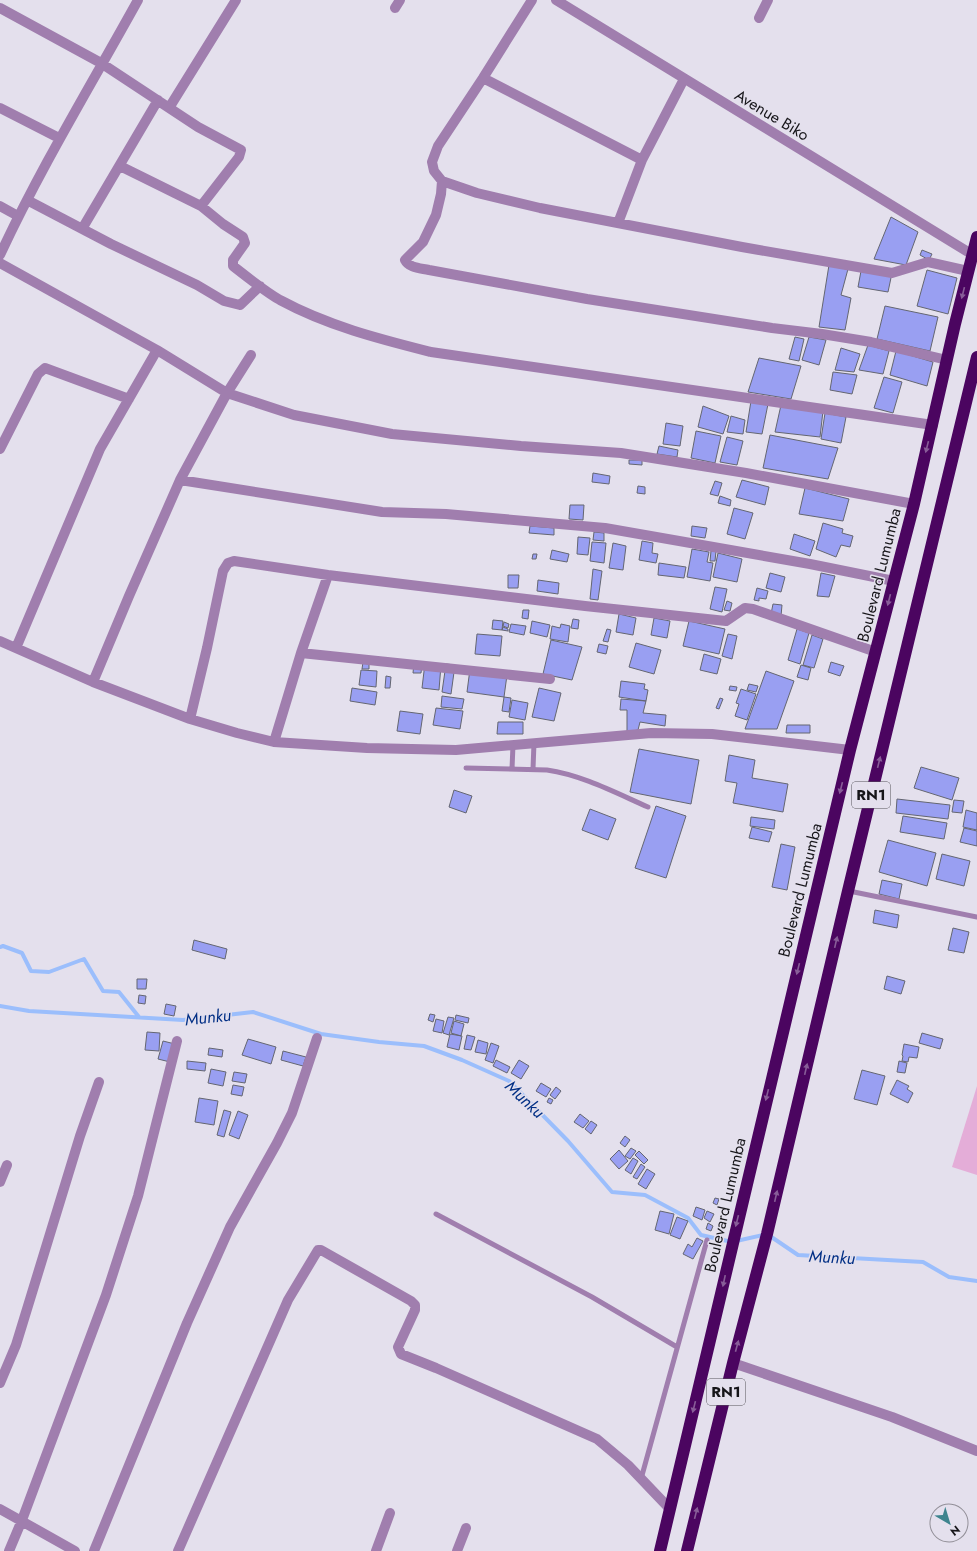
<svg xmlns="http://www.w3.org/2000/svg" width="977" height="1551" viewBox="0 0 977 1551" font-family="Jost,sans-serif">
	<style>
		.green { fill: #e4add8 }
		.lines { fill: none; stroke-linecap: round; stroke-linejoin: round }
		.stream { stroke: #9bbefc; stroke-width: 4 }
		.building { fill: #999ff2; stroke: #646671 }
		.lane { stroke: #a07eae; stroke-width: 5 }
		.street { stroke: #a07eae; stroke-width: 10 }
		.highway { stroke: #4b0560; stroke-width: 12 }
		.oneway { fill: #885d98 }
		.labels { text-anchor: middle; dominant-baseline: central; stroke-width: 3; stroke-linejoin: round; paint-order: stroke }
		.shield { fill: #e4e0ed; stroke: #545259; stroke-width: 1 }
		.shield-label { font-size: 15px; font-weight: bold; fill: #161519 }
		.street-label { font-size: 16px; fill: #161519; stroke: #e4e0ed }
		.water-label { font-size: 17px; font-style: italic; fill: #022f85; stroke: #e4e0ed }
	</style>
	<rect width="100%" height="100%" fill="#e4e0ed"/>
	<path class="green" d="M977,1086v89l-25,-8z"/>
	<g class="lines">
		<path class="stream" d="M0,947l3,-1 19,7 9,18 18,1 35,-13 19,32 16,1 20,25
			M0,1006l29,5 154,9 70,-8 68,22 58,8 45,4 38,14 47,21 59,60 44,51 33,3 43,23 13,17 31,7 35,-8 31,21 125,7 26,15 28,4"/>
	</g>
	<path class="building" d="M891,217l27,15 -12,33 -32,-6z
		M922,250l10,4 -3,6 -9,-5z
		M829,265l19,4 -7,26 10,3 -6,32 -26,-3z
		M927,270l30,8 -9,36 -31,-8z
		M861,271l31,2 -4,19 -30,-5z
		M885,306l53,11 -8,34 -53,-12z
		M795,337l9,2 -5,22 -10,-2z
		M809,337l17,3 -7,25 -17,-5z
		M868,345l21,6 -6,23 -24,-4z
		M841,348l19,6 -6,18 -19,-2z
		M896,351l37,11 -6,24 -37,-11z
		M759,358l42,8 -10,33 -43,-7z
		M833,372l24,3 -5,19 -22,-4z
		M884,377l18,5 -9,31 -19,-5z
		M751,401l17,3 -6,30 -16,-2z
		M781,405l42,6 -3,26 -45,-5z
		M703,406l26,10 -6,18 -25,-7z
		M825,413l21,4 -5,26 -20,-4z
		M731,416l14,4 -2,14 -16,-2z
		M666,423l17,3 -3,20 -17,-2z
		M696,431l25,5 -6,27 -24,-5z
		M770,435l68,13 -10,31 -65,-11z
		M727,437l16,4 -6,24 -17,-3z
		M659,446l19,4 -1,7 -20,-3z
		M629,460h13v5l-13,-1z
		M593,473l17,3 -1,8 -17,-2z
		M742,480l27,7 -4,18 -29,-8z
		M715,481l7,2 -4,13 -8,-2z
		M638,486l7,1v7l-8,-1z
		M805,488l44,11 -6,22 -44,-7z
		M720,496l11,4 -1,6 -12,-3z
		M570,505h14l-1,15 -14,-1z
		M734,508l19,5 -8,26 -18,-5z
		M823,523l20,6 -1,4 11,3 -3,11 -9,-2 -5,12 -20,-8z
		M530,526l24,2v7l-25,-2z
		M692,526l15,2 -2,10 -14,-2z
		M594,532l10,1v8l-11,-1z
		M794,534l21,7 -5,15 -20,-7z
		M578,537l12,1 -2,17 -11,-1z
		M642,541l11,2 -1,10 6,1 -2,9 -17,-3z
		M592,542l14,1 -2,20 -14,-2z
		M613,543l13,3 -3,24 -14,-2z
		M692,549l17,3 -2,10 6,1 -3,18 -23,-4z
		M552,550l17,4 -2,8 -17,-3z
		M711,551h5l-1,10h-5z
		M718,553l24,6 -5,23 -24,-5z
		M533,554h4l-1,5h-4z
		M659,563l27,4 -2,11 -26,-3z
		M593,569l9,2 -4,29 -8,-1z
		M770,573l15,4 -4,15 -15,-4z
		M821,573l14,3 -6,21 -12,-1z
		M508,575h11l-1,13h-10z
		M538,580l21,3 -1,11 -21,-3z
		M715,587l12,2 -5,23 -12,-3z
		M757,588l11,3 -2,8 -7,-1v3l-5,-1z
		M727,601l5,2 -2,8 -6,-1z
		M773,604l9,1 -1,11 -10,-2z
		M523,610h6l-1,9 -6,-1z
		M619,614l17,4 -3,17 -17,-3z
		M654,618l16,3 -3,17 -16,-3z
		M573,619l6,1 -1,9 -7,-1z
		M493,620l10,1 -1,9 -10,-1z
		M532,621l18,4 -3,12 -17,-4z
		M689,621l36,8 -6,25 -36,-8z
		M504,622l5,2 -1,4 -5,-2z
		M511,624l15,2 -2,9 -15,-3z
		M561,624l9,2 -2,16 -18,-3 2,-13 8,2z
		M503,627l5,2v2l-6,-1z
		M607,629l4,1 -3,12 -5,-1z
		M797,629l12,4 -9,31 -12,-4z
		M477,634l25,2 -2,20 -25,-2z
		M728,634l9,2 -5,23 -10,-3z
		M812,635l11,4 -9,29 -11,-3z
		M551,640l31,7 -10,33 -29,-6z
		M636,643l25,7 -7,24 -25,-7z
		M599,644l9,2 -2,8 -9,-2z
		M704,654l17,5 -4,15 -17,-4z
		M363,662h6v7h-7z
		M831,662l13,4 -4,10 -12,-4z
		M414,663l8,1 -1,9h-8z
		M425,663l16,2 -2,25 -17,-2z
		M446,664l9,1 -4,29 -9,-2z
		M801,665l10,3 -3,12 -11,-3z
		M470,669l37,6 -3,22 -37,-5z
		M361,670l16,1 -1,16 -17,-2z
		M766,671l28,10 -17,48h-32z
		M386,676l5,1 -1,11h-5z
		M621,681l24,3 -1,5 4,1 -2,11 -27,-4z
		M749,684l9,2 -2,6 -9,-2z
		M730,686l7,1 -1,4 -7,-1z
		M352,688l25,4 -2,13 -25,-4z
		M539,688l22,5 -7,28 -22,-4z
		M741,689l15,5 -9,26 -12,-4 4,-12 -3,-1z
		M442,696l22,3 -2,10 -21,-2z
		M504,697l7,1 -2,14 -7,-1z
		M720,698l3,1 -4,10 -3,-1z
		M621,699l25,2 -3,12 23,2 -1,11 -25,-4 -2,8 -11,2v-22h-7z
		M512,700l16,3 -3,17 -16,-3z
		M436,708l27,3 -3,18 -27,-4z
		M400,711l23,3 -3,20 -23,-3z
		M498,722h25v12h-26z
		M787,725h23v8h-24z
		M639,749l60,11 -8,44 -61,-12z
		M729,755l26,5 -3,18 36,6 -5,28 -50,-9 4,-20 -12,-2z
		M921,767l38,11 -7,22 -38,-12z
		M454,790l18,6 -6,17 -17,-6z
		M897,799l53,6 -2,14 -52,-6z
		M954,800l10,1 -2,12 -10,-1z
		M656,806l30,10 -20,62 -31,-10z
		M590,809l26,10 -8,21 -26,-10z
		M966,810l11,3v17l-14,-3z
		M903,816l44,7 -3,16 -44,-7z
		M751,817l24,3 -1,9 -24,-3z
		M752,827l20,5 -3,10 -20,-4z
		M964,828l13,3v15l-17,-4z
		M888,840l48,13 -9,33 -48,-14z
		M781,844l14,3 -8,43 -15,-3z
		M942,854l28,7 -6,25 -28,-7z
		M882,880l20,4 -3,15 -20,-5z
		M875,910l24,5 -2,13 -24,-5z
		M953,928l16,4 -5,21 -16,-3z
		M194,940l33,9 -2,10 -33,-9z
		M887,976l18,5 -4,13 -17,-5z
		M137,979h10l-1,10h-9z
		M139,995l7,1 -1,8 -7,-1z
		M166,1004l10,2 -2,10 -10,-2z
		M430,1014l5,1 -2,7 -5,-2z
		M456,1015l13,3 -1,5 -13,-3z
		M448,1017l6,1 -5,17 -6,-2z
		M436,1019l8,2 -2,12 -9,-2z
		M454,1021l10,3 -3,12 -10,-3z
		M147,1032l13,1 -1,18 -14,-1z
		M922,1033l21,6 -3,10 -21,-6z
		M450,1034l12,2 -3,14 -12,-3z
		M467,1035l8,2 -4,13 -7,-1z
		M248,1039l28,8 -5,17 -29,-9z
		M478,1040l10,3 -2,11 -11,-2z
		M163,1041l12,3 -5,18 -12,-3z
		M491,1043l8,3 -6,17 -8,-3z
		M904,1044l15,3 -2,11 -8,-1 -1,5 -6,-1 1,-5 -1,-1z
		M209,1048l14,2 -1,7 -14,-2z
		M283,1051l23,6 -3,9 -22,-6z
		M496,1060l14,7 -3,6 -14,-7z
		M519,1060l10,6 -8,13 -10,-6z
		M187,1061l19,2 -1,8 -18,-2z
		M899,1061l8,2 -2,10 -8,-1z
		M211,1069l15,3 -3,14 -15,-3z
		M862,1070l23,6 -8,29 -23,-6z
		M234,1072l13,2 -2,9 -13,-2z
		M897,1080l12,6 -2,3 6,4 -5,10 -18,-9z
		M541,1083l10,6 -5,8 -10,-6z
		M233,1085l11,2 -2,9 -11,-2z
		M556,1087l5,4 -6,8 -5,-4z
		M199,1098l19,3 -4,24 -19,-3z
		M549,1098l4,2 -2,4 -4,-2z
		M224,1110l7,2 -7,25 -7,-2z
		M238,1111l10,4 -9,24 -10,-4z
		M580,1114l9,7 -6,7 -9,-6z
		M591,1121l6,4 -6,9 -6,-5z
		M625,1136l5,4 -5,7 -5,-4z
		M631,1148l5,3 -6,8 -5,-3z
		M619,1150l9,11 -9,8 -9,-10z
		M639,1151l9,9 -4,4 -9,-9z
		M633,1158l5,3 -7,13 -6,-4z
		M641,1164l4,3 -8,12 -4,-2z
		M647,1169l8,5 -9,15 -8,-5z
		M715,1198l4,1 -2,6 -4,-2z
		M696,1207l9,3 -3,10 -9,-4z
		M660,1211l14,3 -5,20 -14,-4z
		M707,1211l7,3 -4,8 -6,-4z
		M677,1217l11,4 -8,18 -10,-4z
		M708,1223l5,3 -2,5 -5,-2z
		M697,1238l6,3 -10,18 -10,-5 5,-10 4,3z"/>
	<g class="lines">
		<path class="lane" d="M466,768l81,2c35,5 69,23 101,37
			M512,769l1,-24
			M533,769l1,-26
			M849,891l128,26
			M436,1214l156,83 85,50
			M641,1479l66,-239"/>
		<path class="street" d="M532,0l-49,78 -45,68 -6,16 2,9 8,10 -1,13 -5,21 -13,27 -18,18c4,8 15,8 24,10l158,29 185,29 50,6 49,8 76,18
			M556,0l417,255
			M0,8l101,55 97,64 43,23 -2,7 -38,49
			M395,8l5,-8
			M759,18l9,-18
			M483,78l159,82
			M0,108l59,30
			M169,108l67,-108
			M120,166l81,40 22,18 20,13 2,6 -12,17v6c14,11 33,26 47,34 48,26 100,39 151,52l502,73
			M442,181l35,12 63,15 202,39 150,26 36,-11 40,9
			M27,200l84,44 86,41 27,16 16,4 20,-19
			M0,206l18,10
			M618,223l24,-63 42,-81
			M82,229l76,-129
			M0,255c41,-88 91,-170 138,-255
			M0,263l157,87
			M0,449l38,-75 7,-6 84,31
			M180,480l202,32 64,2 159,14 205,36 84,17
			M0,641l93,41 97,37 47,14 37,9 93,6 89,2 195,-17 61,1 138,16
			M16,648l84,-199 57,-99 70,43 67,22 98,19 129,12 100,7 125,20 168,31
			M301,653l249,26
			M93,682l36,-86 51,-116 47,-87 24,-38
			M190,719l17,-71 16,-77 5,-8 6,-2 94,14 257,31 141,15 19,-13 8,1 123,43
			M274,742l27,-89 27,-78
			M0,1182l7,-17
			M733,1363l159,54 85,34
			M0,1383l16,-38 64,-209 19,-54
			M0,1509l75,42
			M9,1551l13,-31 84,-225 32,-99 39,-155
			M94,1551l93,-228 43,-96 47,-84 15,-30 25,-75
			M178,1551l110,-251 30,-50h3l90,51 4,4v5l-17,37 3,7 35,14 161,71 31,26 41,43
			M376,1551l14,-38
			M457,1551l9,-23"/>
		<path class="highway" d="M660,1551l190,-801 64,-246 41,-180 22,-87
			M687,1551l46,-188 34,-129 81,-343 129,-534"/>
	</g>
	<defs><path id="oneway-solid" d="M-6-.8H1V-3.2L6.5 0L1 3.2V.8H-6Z"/></defs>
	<g class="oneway">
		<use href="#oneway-solid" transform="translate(963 293) rotate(104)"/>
		<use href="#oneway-solid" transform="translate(927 447) rotate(104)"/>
		<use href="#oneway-solid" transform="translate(889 600) rotate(104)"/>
		<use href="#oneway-solid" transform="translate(879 762) rotate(-76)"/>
		<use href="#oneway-solid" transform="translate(841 788) rotate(104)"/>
		<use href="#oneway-solid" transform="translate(836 942) rotate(-77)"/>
		<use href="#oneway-solid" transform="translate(798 969) rotate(104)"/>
		<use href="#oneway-solid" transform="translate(806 1069) rotate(-77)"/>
		<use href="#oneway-solid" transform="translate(767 1095) rotate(104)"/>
		<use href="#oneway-solid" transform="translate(776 1196) rotate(-77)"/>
		<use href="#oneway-solid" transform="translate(737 1221) rotate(104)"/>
		<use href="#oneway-solid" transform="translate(724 1281) rotate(102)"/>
		<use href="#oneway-solid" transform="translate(737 1346) rotate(-75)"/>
		<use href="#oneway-solid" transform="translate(694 1407) rotate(104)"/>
		<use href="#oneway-solid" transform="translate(696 1513) rotate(-76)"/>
	</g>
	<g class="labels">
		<g class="shield">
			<rect x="852" y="782" width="38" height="26" rx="3"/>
			<rect x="707" y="1379" width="38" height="26" rx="3"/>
		</g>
		<g class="shield-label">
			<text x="871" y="795">RN1</text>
			<text x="726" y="1392">RN1</text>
		</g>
		<g class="street-label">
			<text transform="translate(772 115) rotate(31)">Avenue Biko</text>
			<text transform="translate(879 575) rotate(-76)">Boulevard Lumumba</text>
			<text transform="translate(800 890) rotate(-76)">Boulevard Lumumba</text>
			<text transform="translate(725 1205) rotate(-77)">Boulevard Lumumba</text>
		</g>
		<g class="water-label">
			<text transform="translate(208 1017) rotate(-6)">Munku</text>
			<text transform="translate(525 1099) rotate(43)">Munku</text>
			<text transform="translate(832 1257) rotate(3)">Munku</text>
		</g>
	</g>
	<g transform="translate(949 1523) rotate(142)"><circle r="19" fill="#e4e0ed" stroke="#928f98"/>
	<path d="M0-3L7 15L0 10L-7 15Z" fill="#3e848e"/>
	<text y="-6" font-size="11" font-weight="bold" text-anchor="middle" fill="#161519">N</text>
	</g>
</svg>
